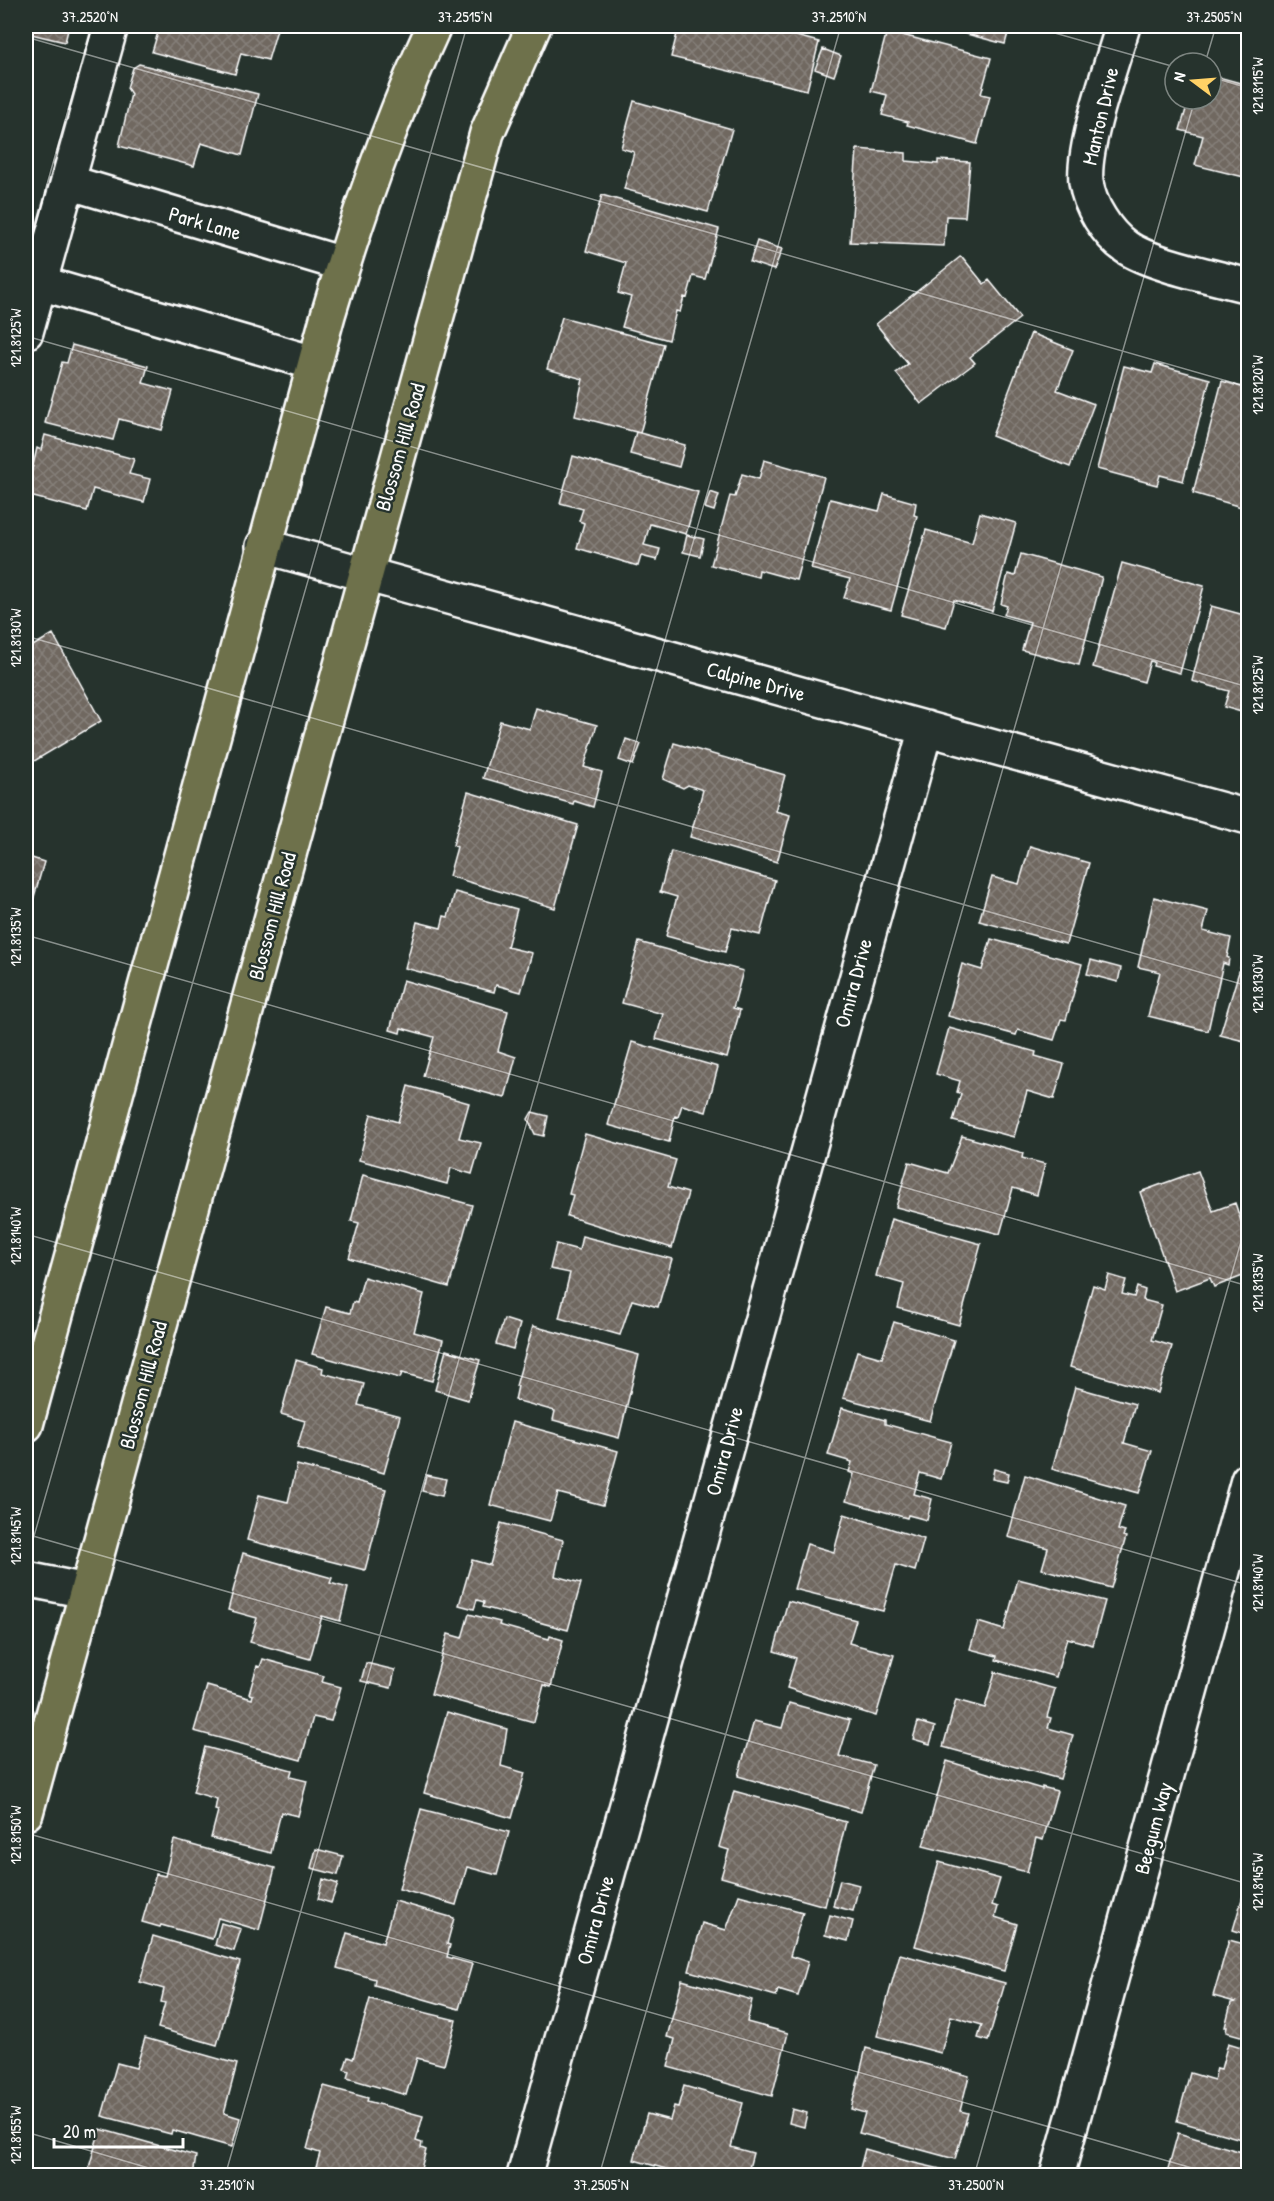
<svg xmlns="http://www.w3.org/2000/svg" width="1274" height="2201" viewBox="0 0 1274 2201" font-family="'Patrick Hand',sans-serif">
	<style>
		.building { fill: url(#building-cross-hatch); stroke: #fff; stroke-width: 1.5 }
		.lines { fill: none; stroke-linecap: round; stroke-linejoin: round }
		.minor-casing { stroke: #fff; stroke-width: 38 }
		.major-casing { stroke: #fff; stroke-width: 38 }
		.minor { stroke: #26332d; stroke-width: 33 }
		.major { stroke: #6e714b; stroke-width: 33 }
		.ticks { fill: none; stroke: #fff; stroke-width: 1.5; stroke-opacity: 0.45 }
		.labels { text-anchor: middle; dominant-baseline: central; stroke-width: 5; stroke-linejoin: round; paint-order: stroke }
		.street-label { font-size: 21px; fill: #fff; stroke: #26332d }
		.neatline { fill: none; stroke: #fff; stroke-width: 2 }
		.ticks-label { font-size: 15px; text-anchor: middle; fill: #fff }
	</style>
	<defs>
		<pattern id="building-cross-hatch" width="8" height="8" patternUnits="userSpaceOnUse" patternTransform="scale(1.5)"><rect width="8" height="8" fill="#706861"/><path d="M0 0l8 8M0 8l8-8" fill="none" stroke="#857f79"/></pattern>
	</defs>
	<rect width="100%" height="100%" fill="#26332d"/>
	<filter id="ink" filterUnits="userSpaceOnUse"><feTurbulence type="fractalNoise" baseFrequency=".0167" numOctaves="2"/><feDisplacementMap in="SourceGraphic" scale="12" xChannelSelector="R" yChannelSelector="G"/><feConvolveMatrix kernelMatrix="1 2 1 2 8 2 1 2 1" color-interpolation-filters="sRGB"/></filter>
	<g filter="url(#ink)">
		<path class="building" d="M33,26h36l-4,16 -34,-8z
			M147,26h131l-10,34 -27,-7 -6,21 -83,-22 7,-23z
			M679,26h104l-2,6 38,10 -12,48 -136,-33z
			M936,26h74l-5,18z
			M887,31l104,27 -10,36 9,2 -13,48 -70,-19 1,-3 -26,-7 5,-20 -16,-4z
			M823,49l18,7 -7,20 -19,-7z
			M139,64l119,30 -16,61 -41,-12 -7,23 -75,-20 12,-52 -4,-6 6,-20z
			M1211,75l37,10v93l-53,-13 8,-29 -23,-6 9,-31h22z
			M634,101l98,28 -24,83 -84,-23 10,-37 -13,-4z
			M857,149l49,4v8l32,3v-4l32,2 -5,55 -19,-1 -2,30 -94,-4z
			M602,195l117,34 -14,50 -12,-3 -6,22 -3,-1 -4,15 -4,-1 -7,29 -47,-13 9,-30 -13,-4 8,-30 -40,-12z
			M757,241l25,8 -8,21 -24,-8z
			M960,257l3,1 21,26 5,-4 31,38 -50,39 5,6 -54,41 -25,-31 12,-9 -32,-40z
			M562,317l102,27 -24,89 -65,-17 8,-37 -36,-10z
			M1031,333l42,17 -16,40 37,14 -24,63 -78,-31z
			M72,345l76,21 -5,17 30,8 -11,39 -43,-11 -6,21 -68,-17 17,-61 5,1z
			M1155,364l55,15 -27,102 -23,-6 -3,10 -60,-16 27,-103 28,7z
			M1222,381l26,8v120l-55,-16z
			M636,432l49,13 -6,22 -49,-13z
			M45,435l89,24 -5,15 21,5 -6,23 -51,-13 -6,22 -61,-16 11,-47 4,2z
			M573,456l125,36 -12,42 -36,-10 -6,21 16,4 -3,11 -16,-4 -3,10 -61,-18 7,-25 -5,-2 4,-12 -23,-6z
			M764,460l60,17 -28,103 -37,-10 -1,7 -47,-12 19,-69 5,1 7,-23 17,5z
			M710,492l9,3 -5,16 -9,-3z
			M884,494l32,9 -2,12 3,1 -26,94 -47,-12 6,-19 -39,-10 19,-70 49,12z
			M980,513l36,10 -24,88 -38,-11 -8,27 -45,-12 25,-85 46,13z
			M687,535l17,4 -4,17 -17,-4z
			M1021,554l81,23 -23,88 -57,-15 8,-28 -26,-7 3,-9 -6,-2 7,-30 7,2z
			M1122,563l82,23 -24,87 -27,-7 1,-4 -4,-1 -6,21 -51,-15z
			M1211,606l37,10v98l-24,-7 5,-16 -37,-10z
			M53,634l48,87 -75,45v-116z
			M536,708l61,17 -13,42 18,5 -9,35 -19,-6 -1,3 -90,-26 17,-57 30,8z
			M626,739l15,5 -8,21 -14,-5z
			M674,743l111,32 -10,36 15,4 -13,47 -87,-25 13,-47 -15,-5 -5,3 -20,-9z
			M468,792l110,33 -23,83 -106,-32 8,-29 -4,-2z
			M1030,846l59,17 -23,81 -87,-23 13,-44 27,7z
			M671,851l104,29 -15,55 -28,-7 -7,24 -59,-16 11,-39 -17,-5z
			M26,856l18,6 -12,42 -6,-1z
			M455,892l62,17 -10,38 25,6 -11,39 -25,-7 -2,7 -89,-24 12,-46 24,6 3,-12 4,1z
			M1154,897l54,14 -5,20 28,7 -4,19 2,1 -1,7 -5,-2 -15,68 -60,-15 12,-44 -22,-5z
			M991,939l91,25 -16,56 -5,-1 -7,21 -36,-10 -2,5 -68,-19 14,-52 20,6z
			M639,942l104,29 -10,37 7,2 -13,48 -71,-19 7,-25 -41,-11z
			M1246,948h2v94l-28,-7z
			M1091,960l30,8 -3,14 -31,-8z
			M403,980l105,31 -10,40 18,6 -11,41 -82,-22 11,-39 -33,-9 -1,5 -10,-3z
			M949,1028l87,24 -1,4 29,8 -10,35 -27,-8 -13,46 -61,-16 8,-27 -4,-2 3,-11 -24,-7z
			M632,1042l86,25 -12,45 -24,-7 -4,12 -3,-1 -6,26 -61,-17z
			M408,1086l61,17 -10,35 22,5 -9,31 -21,-6 -4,16 -88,-24 12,-46 27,8z
			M532,1112l16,4 -4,20 -9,-2 -7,-15z
			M585,1134l91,26 -8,27 20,6 -16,55 -105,-32 6,-21 -4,-1z
			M962,1136l61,17 -1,5 23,6 -8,31 -24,-7 -13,46 -104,-27 13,-45 39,11z
			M1198,1171l15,40 22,-8 13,39v32l-34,13 -4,-9 -35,13 -35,-99z
			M363,1175l109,30 -23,82 -100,-29 10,-35 -8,-2z
			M891,1219l90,25 -22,81 -61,-17 6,-24 -28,-8z
			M582,1236l90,23 -14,48 -26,-7 -12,35 -61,-17 11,-45 -20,-4 6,-25 23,6z
			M1109,1275l17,5 -4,14 12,3 3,-10 8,3 -2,10 19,5 -10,35 20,6 -14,47 -88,-26 23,-82 12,4z
			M364,1277l60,17 -10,38 29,8 -11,41 -30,-8 -2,5 -88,-24 14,-47 24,6 3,-11 4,1z
			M504,1319l16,5 -7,25 -17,-5z
			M894,1322l60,18 -24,81 -87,-23 14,-47 25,7z
			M533,1326l106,29 -20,83 -66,-18 2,-9 -40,-11 3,-14h-2z
			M446,1350l34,10 -12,40 -33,-10z
			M296,1360l27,8 -1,5 42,11 -6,21 42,11 -16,57 -87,-25 8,-27 -24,-7z
			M1075,1387l60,17 -11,39 28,8 -13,42 -87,-24z
			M842,1408l43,12v4l66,18 -10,37 -21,-6 -6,21 18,5 -5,21 -19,-5 -1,3 -61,-17 8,-27 -5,-2 3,-10 -24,-7z
			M512,1422l106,29 -15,54 -45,-12 -8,28 -60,-16z
			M297,1465l89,24 -21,81 -118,-30 12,-45 29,7z
			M994,1469l15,4 -2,9 -15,-3z
			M426,1475l20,4 -4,17 -20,-5z
			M1025,1475l100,31 -7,24 7,2 -2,4 3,1 -15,51 -69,-19 6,-21 -40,-11z
			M844,1514l80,25 -9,32 -19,-6 -13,46 -89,-22 13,-45 27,8z
			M501,1523l62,17 -8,36 26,7 -13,47 -85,-23 1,-5 -7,-2 -3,9 -15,-4 13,-45 18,5z
			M243,1553l89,25 -2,5 18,5 -8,33 -18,-5 -12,43 -60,-17 7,-24 -29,-8z
			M1018,1579l87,22 -12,44 -26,-7 -11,39 -60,-17 1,-4 -27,-7 8,-27 26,8z
			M788,1601l68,19 -7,23 45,12 -18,61 -89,-28 9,-30 -22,-7z
			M469,1614l31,8 -1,3 50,14 1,-3 13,4 -12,47 -7,-2 -10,37 -103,-28 17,-60 14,4z
			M263,1659l61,17 -2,6 19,5 -10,34 -18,-4 -12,43 -107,-29 13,-45 45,13 1,-4 -4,-1 8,-28 3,1z
			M366,1663l29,7 -4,18 -30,-7z
			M995,1672l60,17 -8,28 4,1 -3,10 25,7 -13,44 -117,-32 13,-47 29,8z
			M789,1703l61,17 -11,36 35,9 -13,47 -123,-36 16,-55 28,7z
			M447,1712l60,17 -6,37 24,7 -13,45 -88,-25z
			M918,1722l17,5 -5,17 -17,-5z
			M205,1747l87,23 -2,7 17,4 -9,35 -17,-4 -10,41 -60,-15 7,-27 -3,-1 2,-11 -24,-7z
			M947,1761l95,28v-2l15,4 -14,49 -7,-2 -9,34 -104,-26z
			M734,1791l112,31 -21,84 -104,-29 8,-27 -10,-3z
			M421,1809l88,23 -12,43 -30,-8 -11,38 -57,-16z
			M174,1840l101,28 -16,62 -41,-12 -6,21 -51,-14 -1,2 -18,-5 14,-48 9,2z
			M316,1849l27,7 -5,19 -27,-7z
			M939,1862l61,17 -8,26 6,2 -3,10 22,7 -13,47 -89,-25z
			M323,1879l15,5 -7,19 -13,-4z
			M840,1880l19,5 -6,26 -20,-5z
			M1246,1885l2,1v49l-15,-5z
			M739,1895l64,17 -13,44 18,6 -10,34 -20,-6 -2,6 -87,-25 13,-48 24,7z
			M395,1901l59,17 -7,26 3,1 -3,12 25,7 -13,45 -85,-24 1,-6 -38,-11 10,-35 36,10z
			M830,1915l23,6 -5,20 -23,-6z
			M221,1923l20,6 -7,22 -19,-6z
			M153,1936l87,26 -23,83 -59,-17 7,-25 -4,-1 3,-13 -24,-7z
			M1229,1940l19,5v93l-22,-6 1,-5h-2l6,-24 4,-1 -22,-6z
			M900,1954l105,29 -17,58 -10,-3 4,-13 -31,-9 -10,37 -64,-17z
			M682,1980l70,20 -5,22 41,11 -16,63 -104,-29 7,-28 -8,-2z
			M370,1999l86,21 -12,45 -27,-7 -11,37 -59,-17 2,-7 -5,-2 4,-12 5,2z
			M145,2038l92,26 -13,49 16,5 -8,29 -60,-17 -1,4 -69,-18 15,-53 19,5z
			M1228,2043l20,6v92l-71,-20 13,-48 24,7 3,-12 4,1z
			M866,2048l103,28 -9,35 8,2 -13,46 -96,-26 6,-20 -14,-4z
			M324,2086l44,12 -1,3 56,15 -7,25 6,2 -1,5 5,2 -7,26h-89l-15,-5 5,-18 -13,-4z
			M684,2086l59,17 -12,44 22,6 -6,23h-56l-57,-16 13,-46 23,6 4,-14 4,1z
			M792,2109l15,4 -3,14 -15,-4z
			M100,2129l96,27 -3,20h-88l-17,-5z
			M1178,2133l70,21v22h-82z
			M865,2149l45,13 44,10 -1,4h-95z"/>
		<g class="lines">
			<g class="minor-casing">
				<path id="minor" d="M1123,26c-11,37 -41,120 -37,156 3,23 21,52 40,65 26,18 91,30 122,39
					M68,182l275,82
					M40,283l274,80
					M26,332l85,-306
					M263,546l985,271
					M26,1579l60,12
					M524,2176l402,-1448
					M1057,2176l191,-696"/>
			</g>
			<g class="major-casing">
				<path id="major" d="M26,1425l302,-1110c29,-98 63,-196 106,-289
					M26,1813l461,-1680 47,-107"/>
			</g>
			<use href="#minor" class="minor"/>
			<use href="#major" class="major"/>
		</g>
	</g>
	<path class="ticks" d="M1030,26l145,41M26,37l1222,350M1205,63l11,-37M1211,77l37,11M26,258l66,-232M26,336l1222,351M26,636l1222,350M26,935l1222,351M26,1234l1222,351M26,1534l1222,350M26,1564l441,-1538M26,1833l1194,343M26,2132l150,44M225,2176l616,-2150M599,2176l596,-2077M974,2176l274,-959"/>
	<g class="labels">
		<g class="street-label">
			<text transform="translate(1100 116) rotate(-77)">Manton Drive</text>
			<text transform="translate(205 223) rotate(16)">Park Lane</text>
			<text transform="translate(400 447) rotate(-74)">Blossom Hill Road</text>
			<text transform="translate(756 681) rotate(15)">Calpine Drive</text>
			<text transform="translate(272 916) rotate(-75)">Blossom Hill Road</text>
			<text transform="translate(853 983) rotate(-75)">Omira Drive</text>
			<text transform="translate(143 1385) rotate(-75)">Blossom Hill Road</text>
			<text transform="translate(724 1451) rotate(-75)">Omira Drive</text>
			<text transform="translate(1153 1828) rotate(-75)">Beegum Way</text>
			<text transform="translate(595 1920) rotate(-75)">Omira Drive</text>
		</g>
	</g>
	<rect width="1274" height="2201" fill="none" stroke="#26332d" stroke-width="66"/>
	<g transform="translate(1193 81) rotate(286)"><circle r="28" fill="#26332d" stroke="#7d8581" stroke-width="1.5"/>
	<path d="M0-4.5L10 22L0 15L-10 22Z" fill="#ffd166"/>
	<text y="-9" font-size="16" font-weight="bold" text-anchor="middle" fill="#ffffff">N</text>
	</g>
	<path d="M54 2138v9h129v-9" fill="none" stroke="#ffffff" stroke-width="3"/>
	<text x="63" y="2138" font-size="18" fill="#ffffff" stroke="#26332d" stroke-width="4.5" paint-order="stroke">20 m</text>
	<rect x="33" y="33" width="1208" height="2135" class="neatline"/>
	<g class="ticks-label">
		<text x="90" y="22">37.2520°N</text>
		<text x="465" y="22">37.2515°N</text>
		<text x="839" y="22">37.2510°N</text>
		<text x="1214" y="22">37.2505°N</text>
		<text transform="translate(1258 86) rotate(-90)" y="5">121.8115°W</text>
		<text transform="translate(16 338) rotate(-90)" y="5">121.8125°W</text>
		<text transform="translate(1258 385) rotate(-90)" y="5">121.8120°W</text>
		<text transform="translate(16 638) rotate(-90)" y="5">121.8130°W</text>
		<text transform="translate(1258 685) rotate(-90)" y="5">121.8125°W</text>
		<text transform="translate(16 937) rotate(-90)" y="5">121.8135°W</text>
		<text transform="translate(1258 984) rotate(-90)" y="5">121.8130°W</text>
		<text transform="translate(16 1236) rotate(-90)" y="5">121.8140°W</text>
		<text transform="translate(1258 1283) rotate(-90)" y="5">121.8135°W</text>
		<text transform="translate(16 1536) rotate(-90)" y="5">121.8145°W</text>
		<text transform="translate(1258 1583) rotate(-90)" y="5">121.8140°W</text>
		<text transform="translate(16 1835) rotate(-90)" y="5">121.8150°W</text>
		<text transform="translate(1258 1882) rotate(-90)" y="5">121.8145°W</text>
		<text transform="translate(16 2135) rotate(-90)" y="5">121.8155°W</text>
		<text x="227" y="2190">37.2510°N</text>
		<text x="601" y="2190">37.2505°N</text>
		<text x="976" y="2190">37.2500°N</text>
	</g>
</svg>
